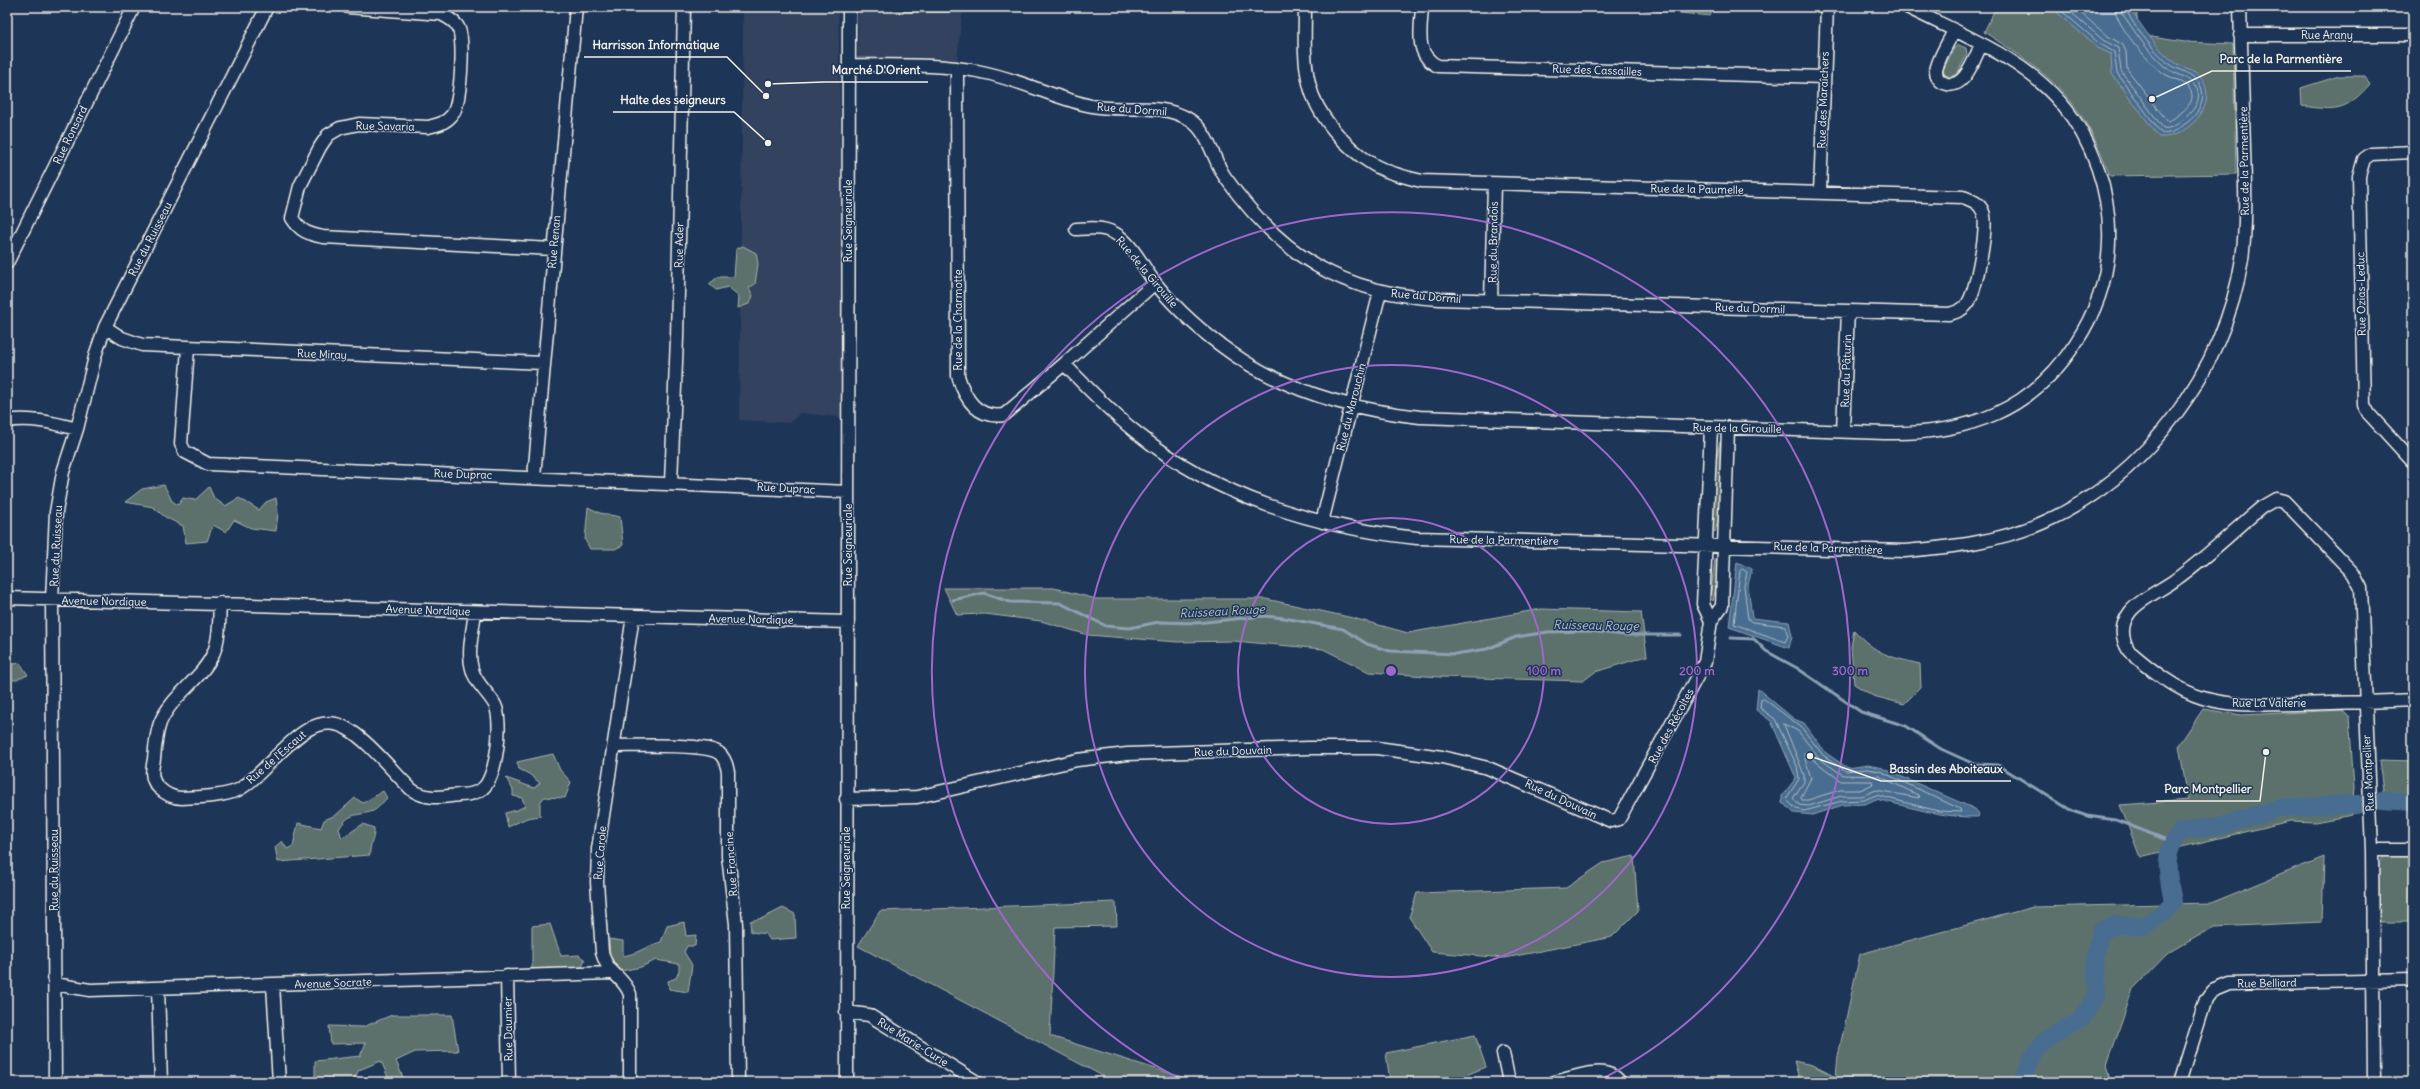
<svg xmlns="http://www.w3.org/2000/svg" width="2420" height="1089" viewBox="0 0 2420 1089" font-family="Delius,sans-serif">
	<style>
		.built { fill: #32425f }
		.green { fill: #5c716c; stroke: #a8b1aa }
		.water { fill: #496d90; stroke: #8da2b3 }
		.lines { fill: none; stroke-linecap: round; stroke-linejoin: round }
		.shore { stroke: #b0bcc5; stroke-width: 1 }
		.stream { stroke: #8da2b3; stroke-width: 3 }
		.river { stroke: #496d90; stroke-width: 18 }
		.minor-casing { stroke: #f4f1e8; stroke-width: 15 }
		.minor { stroke: #1d3557; stroke-width: 12 }
		.ring { fill: none; stroke: #9f67cb; stroke-width: 2 }
		.labels { text-anchor: middle; dominant-baseline: central; stroke-width: 3; stroke-linejoin: round; paint-order: stroke }
		.street-label { font-size: 11px; fill: #f4f1e8; stroke: #1d3557 }
		.water-label { font-size: 12px; font-style: italic; fill: #b8c3c9; stroke: #1d3557 }
		.centre { fill: #9f67cb; stroke: #1d3557; stroke-width: 2 }
		.ring-label { font-size: 12px; text-anchor: middle; font-weight: bold; fill: #9f67cb; stroke: #1d3557; stroke-width: 3; stroke-linejoin: round; paint-order: stroke }
		.leader { fill: none; stroke: #f4f1e8; stroke-width: 1.5 }
		.callout-dot { fill: #f4f1e8; stroke: #1d3557; stroke-width: 1.5 }
		.callout-label { font-size: 12px; text-anchor: middle; font-weight: bold; fill: #f4f1e8; stroke: #1d3557; stroke-width: 3; stroke-linejoin: round; paint-order: stroke }
	</style>
	<rect width="100%" height="100%" fill="#1d3557"/>
	<filter id="ink" filterUnits="userSpaceOnUse"><feTurbulence type="fractalNoise" baseFrequency=".025" numOctaves="2"/><feDisplacementMap in="SourceGraphic" scale="8" xChannelSelector="R" yChannelSelector="G"/><feConvolveMatrix kernelMatrix="1 2 1 2 8 2 1 2 1" color-interpolation-filters="sRGB"/></filter>
	<g filter="url(#ink)">
		<path class="built" d="M743,7h95l9,411 -47,-5 -10,10 -51,-3z
			M858,7h105l-6,53 -99,-2z"/>
		<path class="green" d="M893,7h58v5h-57z
			M1620,7h94l-4,9z
			M1996,7h141v28l48,7 48,2 3,130 -126,2c-28,-78 -58,-100 -126,-144z
			M1959,45l7,3 1,6 -10,20 -7,3 -6,-3 -1,-4 11,-22z
			M2339,76h26l5,8c-24,27 -33,27 -68,22l-1,-18z
			M743,246l13,7 2,11 -3,20 -6,4 4,8 -4,8 -11,4 1,-12 -11,-9 -12,3 -7,-6 9,-7h16l2,-28z
			M1720,442l1,68 -6,22 -2,-2 2,-65z
			M164,485l8,16 6,4 5,-7 12,2 14,-13 5,11 11,8 14,-8 20,12 7,-8 10,-4 2,15 -2,18 -25,-3 -17,-8 -8,12 -13,-7 -6,16 -21,2 -3,-17 -18,-9 -12,-10 -28,-5 17,-13z
			M588,507l12,6 20,4 3,28 -8,4h-25l-5,-9z
			M1715,559h3v19l-5,23 -3,-3z
			M944,588h110l42,11h170l87,19 55,15 133,-24 100,3 6,44 -52,16 -12,9 -143,-4 -71,-5 -46,-23 -89,-8 -57,1 -89,-7 -47,-14 -56,-7 -28,1z
			M1854,630c21,24 36,27 66,34l1,23 -17,17 -31,-8 -19,-12 -3,-37z
			M20,663l8,12 -12,5h-9v-15z
			M2203,709l39,6 101,-5 6,6 5,71 -2,28 -37,7 -25,-1 -150,36 -20,-52 68,-5 -9,-55z
			M553,754l7,16 11,12 -6,16 -21,-1 -4,6v13l-13,2 -19,9 -3,-14 12,-3 8,-4 -3,-8 -9,-2v-6l-7,-12 28,10 6,-5 -11,-9 -10,-5 -2,-7z
			M2379,760l34,1v39l-29,-3z
			M383,791l4,7c-4,4 -9,11 -14,13 -17,6 -23,0 -34,18l3,9 21,-14 11,4c1,11 -5,16 -4,27l-92,7 -3,-15 7,-6 5,8 6,-3 5,-23 23,5 3,-8 12,-5 19,-17 8,5z
			M2413,854v68h-33l-2,-58 6,-8z
			M1634,856l4,55 -26,26 -107,21 -73,-6 -23,-35 8,-24 149,-5 37,-25z
			M2324,857l-2,65 -108,5 -47,27 -34,35 -26,76 5,17h-312l-6,-21 18,4 24,12 2,-21 22,-102 173,-47 178,-4z
			M1116,902l1,24 -62,1 -5,109 148,46h-84l-256,-136 22,-35z
			M783,908l12,6 1,24 -26,2 -4,-6 -15,-2 -1,-11 13,-3z
			M684,922l2,14 10,-1 -1,11h-8l-3,6 8,13 -4,27 -19,-3 -1,-8 8,-3 3,-7v-7l-23,-4 -15,7 -30,6 -2,-34 14,2v15c14,-2 24,-10 38,-14l6,-16z
			M550,924l11,32 18,-1 6,5 -4,9 -49,3v-46z
			M392,1015h60l6,36 -43,1 -19,9 9,21h-15l-9,-21 -22,9 -7,12h-37v-21l45,-5 6,-13 -35,1 -2,-18 34,1z
			M1475,1035l11,32 -37,15h-59l-4,-29z"/>
		<path class="water" d="M2051,7h78c12,18 23,35 39,50 8,8 18,10 27,15 17,13 14,34 1,48 -11,11 -22,18 -37,17l-47,-63 -1,-20 -13,-6z
			M1737,562l15,7 -4,16 4,33 37,4 3,14 -3,12 -60,-21z
			M1758,689l36,30 10,4 22,30 22,15 20,-3 14,3 93,41 4,5 -1,3c-35,1 -68,-10 -102,-18l-11,5 -22,1 -31,10 -18,-2 -12,-11v-6l14,-18 -25,-57 -15,-11z"/>
		<g class="lines">
			<path class="shore" d="M2057,7l43,37 14,8 3,21 44,60c10,2 16,-3 24,-9 17,-11 26,-34 7,-48 -7,-6 -17,-7 -24,-13 -11,-9 -41,-43 -42,-56
				M2065,7l38,33 15,8 3,23 42,57c8,2 16,-5 22,-10 8,-7 17,-18 12,-29 -7,-13 -22,-14 -33,-23 -17,-15 -29,-34 -42,-53l-1,-6
				M2074,7l32,28 17,10 3,7 1,17 41,53c12,-8 35,-22 18,-37 -7,-6 -18,-8 -25,-13 -14,-12 -46,-47 -46,-65
				M1742,569l5,3 -3,14 4,33 4,3 33,4 3,10 -3,6 -51,-18 6,-53z
				M1764,699l37,28 22,28 23,16 21,-2 13,2 80,38 1,3 -23,-1 -62,-16 -12,5 -22,1 -38,10 -8,-2 -10,-10 13,-20 -2,-13 -22,-47 -15,-11 1,-8z
				M1784,724l14,7 22,28 23,16 36,1 39,19 1,3 -43,-8 -14,6h-21l-32,10 -10,-1 -6,-7 11,-16v-7z
				M1805,753l36,28h31l1,3 -13,6h-20l-32,10h-6l-1,-3 10,-19 -7,-23z"/>
			<path class="stream" d="M953,600l31,-7 26,9 50,1 46,23 23,2 30,-6 37,1 68,-7 20,2 59,11 24,15 23,7 65,3 32,-5 29,-12 32,-5 40,-1 37,4h56
				M1731,638l23,1 12,12 31,17 64,44 45,14 35,23 33,15 24,1 74,46 15,5 29,4 56,22"/>
			<path class="river" d="M2382,800l31,2
				M2022,1082l8,-21 15,-21 36,-20 16,-27 -2,-37 6,-25 15,-6 27,1 20,-13 10,-11c-5,-29 -12,-47 8,-71l40,-5 58,-18 79,-4"/>
			<g class="minor-casing">
				<path id="minor" d="M348,7l93,7c6,3 14,7 17,13 7,12 3,78 -6,88 -6,8 -15,10 -24,12l-69,-3 -19,4 -12,7 -8,12 -20,39 -8,32c8,13 16,16 31,19l230,12
					M1422,7c-1,22 -8,48 16,59l386,11
					M1954,31c-6,12 -16,27 -18,40 0,5 3,10 8,12 20,9 30,-24 37,-38
					M2240,35h173
					M849,65c42,1 87,-2 128,6 39,7 73,25 110,34 34,9 72,-5 103,15 19,12 23,40 35,57 56,79 117,117 215,122l509,15c8,-2 14,-4 19,-11 8,-13 21,-77 15,-91 -3,-9 -12,-12 -20,-15l-542,-16c-16,-4 -33,-8 -47,-16 -27,-16 -58,-49 -65,-82 -6,-25 -4,-50 -4,-76
					M957,68l1,308c7,23 19,43 46,39l60,-51 91,-81
					M2413,152l-42,2 -7,5 -5,17 5,229 5,9 44,48
					M1820,192l7,-185
					M1076,229c16,-1 29,-3 43,7 16,12 25,33 37,48 22,27 48,50 77,70 55,38 121,56 187,63l465,16c38,1 74,-3 110,-19 64,-28 112,-102 114,-172 2,-48 -16,-102 -48,-139 -39,-46 -101,-69 -154,-96
					M7,263l127,-256
					M1491,301l3,-117
					M105,327l17,11 20,7 401,18
					M188,348l-7,96 4,8 23,12 640,28
					M1064,364c24,24 47,49 73,69 81,65 178,94 280,105l488,13c47,-4 93,-9 137,-28 105,-46 183,-153 200,-264 5,-37 3,-74 2,-111 -1,-47 -3,-94 -4,-141
					M7,421c24,-4 47,2 70,8
					M1843,430l5,-119
					M534,477l42,-470
					M671,482l6,-144 7,-331
					M1322,522l58,-230
					M7,598l841,24
					M220,603c-1,16 0,36 -7,51 -12,26 -42,42 -53,69 -4,11 -5,24 -6,36 -2,10 -4,20 4,28 6,6 15,11 24,11 17,-1 40,-1 56,-8 32,-17 67,-85 108,-62 21,11 48,45 66,62 15,10 30,7 47,5 8,0 16,-1 23,-6 15,-11 21,-68 13,-84 -7,-13 -20,-22 -23,-36 -5,-17 1,-39 3,-57
					M1711,621l-8,-17 8,-176
					M615,746c21,0 90,-3 104,7 6,5 8,13 9,19v84l8,68 2,158
					M846,799l71,-2 160,-37 50,-6 181,-6h69l65,9 46,11 123,53 8,-2 86,-157 6,-41 11,-15 6,-178
					M2372,850h41
					M507,976l2,106
					M55,984l35,6 521,-17
					M273,985l6,97
					M158,988l3,94
					M846,1012l23,3 108,67
					M1503,1053l6,29
					M55,1082l-3,-482 4,-88 7,-40 14,-43 19,-76 9,-26 162,-320
					M630,1082v-88c-8,-20 -22,-18 -28,-42l-5,-70 1,-33 35,-233
					M847,1082l2,-1075
					M1554,1082c19,-4 51,-19 66,0
					M2180,1082l26,-83 6,-8 17,-7 184,-4
					M2374,1082l-2,-232 -11,-262 -8,-15 -69,-72 -8,-2 -14,8c-29,24 -56,51 -87,73 -12,9 -36,20 -45,32 -10,13 -9,26 -1,39 21,18 47,39 74,47 30,9 61,6 91,6 40,-1 79,-2 119,-4"/>
			</g>
			<use href="#minor" class="minor"/>
		</g>
	</g>
	<g class="ring">
		<circle cx="1391" cy="671" r="153"/>
		<circle cx="1391" cy="671" r="306"/>
		<path d="M1186 1082A459 459 0 1 1 1596 1082"/>
	</g>
	<g class="labels">
		<g class="street-label">
			<text x="2327" y="35">Rue Arany</text>
			<text transform="translate(1597 70) rotate(2)">Rue des Cassailles</text>
			<text transform="translate(1823 100) rotate(-88)">Rue des Maraîchers</text>
			<text transform="translate(1132 109) rotate(4)">Rue du Dormil</text>
			<text transform="translate(385 126) rotate(1)">Rue Savaria</text>
			<text transform="translate(70 135) rotate(-64)">Rue Ronsard</text>
			<text transform="translate(2244 161) rotate(-91)">Rue de la Parmentière</text>
			<text transform="translate(1697 189) rotate(1)">Rue de la Paumelle</text>
			<text transform="translate(848 221) rotate(-90)">Rue Seigneuriale</text>
			<text transform="translate(150 239) rotate(-63)">Rue du Ruisseau</text>
			<text transform="translate(554 242) rotate(-85)">Rue Renan</text>
			<text transform="translate(1493 242) rotate(-89)">Rue du Brandois</text>
			<text transform="translate(679 245) rotate(-89)">Rue Ader</text>
			<text transform="translate(1147 272) rotate(50)">Rue de la Girouille</text>
			<text transform="translate(2361 294) rotate(-91)">Rue Ozias-Leduc</text>
			<text transform="translate(1426 296) rotate(5)">Rue du Dormil</text>
			<text transform="translate(1750 308) rotate(2)">Rue du Dormil</text>
			<text transform="translate(958 320) rotate(-90)">Rue de la Charmotte</text>
			<text transform="translate(322 354) rotate(2)">Rue Miray</text>
			<text transform="translate(1846 371) rotate(-88)">Rue du Pâturin</text>
			<text transform="translate(1351 407) rotate(-76)">Rue du Marouchin</text>
			<text transform="translate(1737 428) rotate(1)">Rue de la Girouille</text>
			<text transform="translate(463 474) rotate(2)">Rue Duprac</text>
			<text transform="translate(786 488) rotate(3)">Rue Duprac</text>
			<text transform="translate(1504 540) rotate(1)">Rue de la Parmentière</text>
			<text transform="translate(848 545) rotate(-90)">Rue Seigneuriale</text>
			<text transform="translate(56 546) rotate(-87)">Rue du Ruisseau</text>
			<text transform="translate(1828 548) rotate(2)">Rue de la Parmentière</text>
			<text transform="translate(104 601) rotate(1)">Avenue Nordique</text>
			<text transform="translate(428 610) rotate(2)">Avenue Nordique</text>
			<text transform="translate(751 619) rotate(1)">Avenue Nordique</text>
			<text x="2269" y="703">Rue La Valterie</text>
			<text transform="translate(1671 726) rotate(-62)">Rue des Récoltes</text>
			<text transform="translate(1233 751) rotate(-2)">Rue du Douvain</text>
			<text transform="translate(276 757) rotate(-41)">Rue de l'Escaut</text>
			<text transform="translate(2368 773) rotate(-93)">Rue Montpellier</text>
			<text transform="translate(1561 799) rotate(25)">Rue du Douvain</text>
			<text transform="translate(600 853) rotate(-85)">Rue Carole</text>
			<text transform="translate(731 864) rotate(-94)">Rue Francine</text>
			<text transform="translate(846 868) rotate(-90)">Rue Seigneuriale</text>
			<text transform="translate(54 870) rotate(-90)">Rue du Ruisseau</text>
			<text transform="translate(333 983) rotate(-2)">Avenue Socrate</text>
			<text transform="translate(2267 983) rotate(-1)">Rue Belliard</text>
			<text transform="translate(508 1029) rotate(-91)">Rue Daumier</text>
			<text transform="translate(913 1042) rotate(32)">Rue Marie-Curie</text>
		</g>
		<g class="water-label">
			<text transform="translate(1222 611) rotate(-3)">Ruisseau Rouge</text>
			<text transform="translate(1596 625) rotate(1)">Ruisseau Rouge</text>
		</g>
	</g>
	<circle cx="1391" cy="671" r="6" class="centre"/>
	<g class="ring-label">
		<text x="1544" y="675">100 m</text>
		<text x="1697" y="675">200 m</text>
		<text x="1850" y="675">300 m</text>
	</g>
	<path class="leader" d="M766 96L727 57H584M2152 99L2212 71H2351M768 84L824 82H928M768 143L734 112H613M1810 756L1881 781H2011M2266 752L2260 801H2156"/>
	<g class="callout-dot">
		<circle cx="766" cy="96" r="4"/>
		<circle cx="2152" cy="99" r="4"/>
		<circle cx="768" cy="84" r="4"/>
		<circle cx="768" cy="143" r="4"/>
		<circle cx="1810" cy="756" r="4"/>
		<circle cx="2266" cy="752" r="4"/>
	</g>
	<g class="callout-label">
		<text x="656" y="49">Harrisson Informatique</text>
		<text x="2281" y="63">Parc de la Parmentière</text>
		<text x="876" y="74">Marché D'Orient</text>
		<text x="673" y="104">Halte des seigneurs</text>
		<text x="1946" y="773">Bassin des Aboiteaux</text>
		<text x="2208" y="793">Parc Montpellier</text>
	</g>
	<rect width="2420" height="1089" fill="none" stroke="#1d3557" stroke-width="24"/>
	<rect x="12" y="12" width="2396" height="1065" fill="none" stroke="#f4f1e8" stroke-width="1.5" filter="url(#ink)"/>
</svg>
